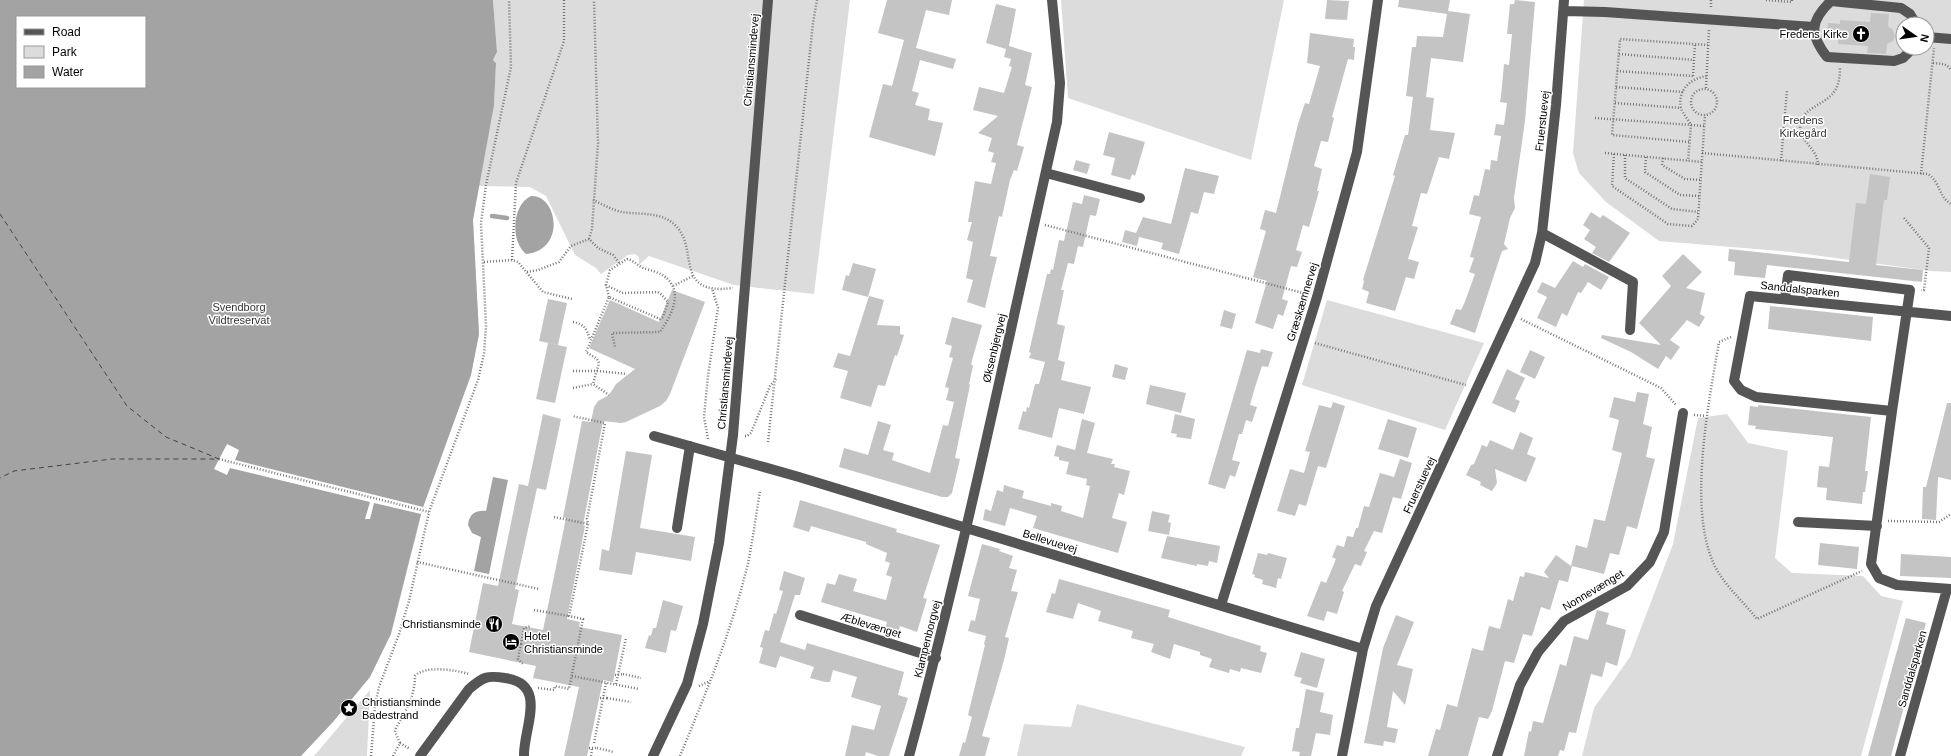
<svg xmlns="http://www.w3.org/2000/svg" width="1951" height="756" viewBox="0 0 1951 756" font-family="Arial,sans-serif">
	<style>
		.green { fill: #dcdcdc; fill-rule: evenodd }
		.water { fill: #a3a3a3; fill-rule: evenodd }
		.pier { fill: #fff }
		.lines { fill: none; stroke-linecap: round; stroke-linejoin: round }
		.stream { stroke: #a3a3a3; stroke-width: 4.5 }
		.ferry { stroke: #444; stroke-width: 1; stroke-dasharray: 5 4; stroke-linecap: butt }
		.building { fill: #c4c4c4 }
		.path { stroke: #777; stroke-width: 2.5; stroke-dasharray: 1 2; stroke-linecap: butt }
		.minor { stroke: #555; stroke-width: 10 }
		.path-bridge { stroke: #777; stroke-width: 2.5; stroke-dasharray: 1 2; stroke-linecap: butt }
		.labels { text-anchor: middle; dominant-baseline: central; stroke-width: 3; stroke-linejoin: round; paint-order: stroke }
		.poi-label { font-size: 11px; fill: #000; stroke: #fff; text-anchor: end }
		.street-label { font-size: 11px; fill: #000; stroke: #fff }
		.park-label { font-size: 11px; fill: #333; stroke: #fff }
	</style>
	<rect width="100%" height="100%" fill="#fff"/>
	<path class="green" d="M0,0h490l4,105 2,-42 -3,-3 4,-8 -4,-52h357l-36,294 -80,-9 -85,-29 -10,9v-8l-4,-3 -7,1 -27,19 -5,-6 -21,-13 -29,-59 -16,-9 -52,-1 -5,34 6,114 -8,40 -48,133 -8,33 -45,137 -370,79zM17,17h128v70h-128z
		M1061,0h223l-33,160 -183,-62z
		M1584,0h367v272l-20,-1 -140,-19 -132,-11 -53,-39 -27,-29 -6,-20zM1903,24h24v24h-24z
		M1327,300l157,43 -39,87 -143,-45z
		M1727,414l21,29 40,8 -13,107 17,15 71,3 18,20 22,5 -42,155h-279l12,-48 36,-51 43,-113 25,-126z
		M370,690l-3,66h-53z
		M1077,704l168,43 -4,9h-224l7,-32 47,3z"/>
	<path class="water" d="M0,0h493l4,52 -4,8 3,3 -2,42 -21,115 6,114 -8,41 -49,135 -31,124 -21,43 -37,45 -32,34h-301zM17,17h128v70h-128z
		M531,196c26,-2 36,54 -5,58 -16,-13 -14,-49 5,-58z
		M493,477l15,3 -19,94 -15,-3 7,-34 -9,-4 -4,-8c1,-11 8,-15 18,-14z"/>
	<path class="pier" d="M227,444l12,6 -4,10 188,47 -2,7 -47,-11 -4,16h-5l5,-17 -140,-34 -3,7 -13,-6z"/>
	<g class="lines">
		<path class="stream" d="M492,216l15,2"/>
		<path class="ferry" d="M0,214l127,192 39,31 53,22h-107l-98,12 -14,7"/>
	</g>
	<path class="building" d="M887,0h65l-3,15 -23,-5 -10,38 40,11 -3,10 -33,-9 -8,31 7,2 -4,12 15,4 -2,11 15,3 -8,33 -66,-19 14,-53 9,2 12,-46 -26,-7z
		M1327,0l22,1 -2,19 -22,-1z
		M1399,0h51l-2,11 22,3 -7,48 -32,-4 -5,39 8,1 -4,32 25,3 -6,26 -10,-2 -12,37 -6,-1 -9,33 6,1 -10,32 11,3 -5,17 -8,-2 -11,34 -29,-8 3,-11 -7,-3 2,-8 -1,-1 32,-104 -2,-1 12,-40h3l5,-38 -7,-1 6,-49h4l1,-11 26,1 4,-23 -49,-7z
		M1515,0l20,2 -10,119 -11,77 1,10 -5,10 -6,26 4,5 -6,2 -27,82 -25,-9 6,-15 5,1 3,-6 11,-30 -6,-2 5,-14 -4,-1 11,-40 -12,-3 5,-19 5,1 6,-27 5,1 1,-10 6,1 4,-25 -7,-1 2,-11 8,1 3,-22 -7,-1 1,-6 3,-32 5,1 3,-31h-5l3,-30h4z
		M996,4l20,5 -7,37 23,7 -7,32 7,2 -15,58 7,2 -7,24 -3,-1 -4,10 -8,37 -3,-1 -9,40 7,1 -12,51 -18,-6 6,-22 -7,-2 7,-36 -6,-2 5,-18h-4l7,-41 16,3 5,-21 -5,-1 3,-9 -6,-2 4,-13 -14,-5 20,-17 -25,-6 6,-23 25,6 8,-26 -3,-1 2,-7 -7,-2 2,-8 -20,-6z
		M1871,13l18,1 -1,12 5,4 2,6 -2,5 -6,3 -1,10 -19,-1 1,-7 -30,-2v-6h-11l1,-15 12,1v-4l30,2z
		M1310,33l44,6 -1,8h2l-1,13 -6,-1 -16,58 2,1 -6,24 -7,-1 -7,25 8,3 -5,22h2l-10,36 -6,-2 -7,25 6,2 -5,15 -6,-1 -9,33 6,2 -5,15 -5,-2 -5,15 -18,-6 12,-42 -14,-4 13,-46 -6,-2 5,-19 11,3 22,-89 7,-21 4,1 11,-38 -13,-3z
		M1109,132l36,10 -10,34 -3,-2 -2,6 -19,-5 4,-17 -12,-3z
		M1076,160l14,4 -3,10 -14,-4z
		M1185,168l34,8 -5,18 -10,-2 -6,22 -7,-2 -12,42 -18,-5 2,-6 -24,-6 -2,9 -15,-4 3,-12 11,3 7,-16 28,7z
		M1870,174l20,3 -3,23h-3l-8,65 47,5 -1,12 -155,-17 -2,13 -31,-3 1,-13 -7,-1 1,-12 120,13 7,-59 10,1z
		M1084,195l16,4 -4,17 -6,-1 -7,32 -5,-1 -4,18 -6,-1 -7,27h3l-7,34 8,2 -7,34 7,2 -4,18 30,7 -7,27 -25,-6 -7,30 -34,-9 5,-18 3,1 1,-5 2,1 6,-24h4l6,-22 -16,-4 2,-5 -2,-1 18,-78h3l1,-5 2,1 6,-30 5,1 9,-39 9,2z
		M1591,212l9,6 3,-3 27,18 -21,29 -17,-9 4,-6 -12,-8 6,-9 -7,-5z
		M1683,254l19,18 -16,16 19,5 -5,21 5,3 -6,10 -12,-7 -17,20 10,7 -9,13 -5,-4 -8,13 -27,-17 -30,-14 1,-3 59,10 -22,-22 32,-37 -9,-10z
		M1573,261l10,6 2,-3 24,13 -8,13 -13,-8 -7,11 -3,-1 -11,24 -5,-3 -6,14 -19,-9 10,-21 -10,-5 5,-10 13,6z
		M853,263l23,6 -8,28 -26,-7 4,-15 3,1z
		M672,290l33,12 -35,92 -4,7 -6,5 -34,16 -5,1 -18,-2 -20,104 2,1 -18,93 13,3 -1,5 43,8 -9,47 -10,-2 -16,76h-23l15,-69 -46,-9 3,-12 -67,-14 14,-69 15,3 21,-102 9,2 15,-72 18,5 -15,71 -9,-2 -22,101 4,1 -7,34 31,6 23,-112 -3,-1 19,-96 9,1 3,-15 4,-6 11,-6 7,-11 19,-15 -46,-21 21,-48 49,22z
		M869,296l15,4 -7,25 23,1v8l4,1 -7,21 -2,-1 -10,31 -7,-1 -7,22 -31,-9 8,-27 -15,-4 5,-14 12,3z
		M548,299l19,4 -9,42 -19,-4z
		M1770,306l103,11 -2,24 -103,-12z
		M1224,310l12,4 -4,15 -12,-3z
		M952,317l30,8 -11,39 2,2 -4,18 1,1 -15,73 5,1 -8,34 -4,4h-6l-103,-30 5,-19 24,7 10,-34 13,4 -8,25 11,3 -2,7 38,13 13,-48 5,1 6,-24 -8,-2 3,-12 -4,-1 8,-29 -4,-1 3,-11 -7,-2z
		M548,343l19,4 -12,56 -19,-4z
		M1261,349l12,3 -5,15 -6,-1 -6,18 -6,21 7,2 -5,15 -6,-2 -4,14h-3l-7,26 8,2 -5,15 -5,-2 -5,14 -17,-5 39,-134 13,3z
		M1530,350l15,7 -10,22 -15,-7z
		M1115,364l13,4 -3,12 -13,-3z
		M1507,369l18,9 -10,21 5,2 -5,12 -23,-10z
		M1150,385l36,8 -5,20 -35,-9z
		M1637,392l12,2 -6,30 9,3 -6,30 9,2 -18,70 -10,-3 -8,29 -9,-2 -6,21 -32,-8 -4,16 -9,-2 -9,30 -9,-3 -9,29 -9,-2 -9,29 -9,-2 -13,50 -4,8 -9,-2 -11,39h-40l8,-27 4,1 7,-26 10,3 15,-59 11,3 6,-25 11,3 8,-30 5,2 7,-25 4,1 1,-5 24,6 -5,-6 12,-17 15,11 5,-21 11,3 7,-29 11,2 17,-68 -10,-3 7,-30 -10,-3 5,-20 21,5z
		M1333,402l12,4 -19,62 -8,-2 -12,40 -7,-2 -4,12 -18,-5 13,-42 14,4 6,-21 -5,-1 14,-46 12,3z
		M1947,403h4v77l-13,-3 -2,43 -14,-1 1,-32h3z
		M1758,405l113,12 -6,54h3l-3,21h-2l-1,12 -36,-4 1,-12 -10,-1 2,-21 10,1 4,-30 -78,-8 1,-3 -8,-1 2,-19 8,1z
		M1175,414l20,5 -4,20 -15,-2 1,-3 -6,-1z
		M1082,419l13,4 -8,30 26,6 -2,5h4l-1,3 16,4 -6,24 -5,-2 -7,25 15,4 -9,31 -85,-25 4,-12 -27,-8 -5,18 -22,-6 2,-11 6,2 6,-21 6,2 1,-7 20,6 -2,7 29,8v-3l11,3 -1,5 22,7 7,-32 -4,-1 1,-6 -21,-5 3,-12 -10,-2v-3l-5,-1 3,-11 18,5z
		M1388,419l29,9 -9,30 -30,-9z
		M1520,432l13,6 -6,16 9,4 -10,24 -31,-13 2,14 -5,8 -12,-6 1,-3 -15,-7 5,-10 3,-1 8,-19 5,2 3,-7 23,10z
		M626,451l26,4 -12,73 55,9 -4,24 -55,-9 -4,23 -33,-5 3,-21 7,2z
		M1400,459l12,4 -11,36 -8,-2 -11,36 -8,-2 -10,20 3,1 -6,14 -6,-2 -13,27 2,1 -7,22 -10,-3 -3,10 -17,-5 14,-35 5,2 10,-24 -4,-2 5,-12 7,2 3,-11 6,1 3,-9h2l6,-22 5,1 11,-34 14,4z
		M800,500l97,29 -1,3 44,13 -17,53 4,1 -10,33 -17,-6 -2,7 -13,-3 2,-8 -66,-20 6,-19 8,2 4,-11 18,5 -4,12 33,9 6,-23 -6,-2 4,-12 -5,-2 2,-8 -21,-9v-2l-55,-16 -2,6 -16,-5z
		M1152,511l18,4 -2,7 3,1 -2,12 -21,-4z
		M1167,536l53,10 -3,17 -8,-2 -1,5 -11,-2v2l-36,-8z
		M1820,543l39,4 -2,22 -39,-4z
		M982,544l18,5 -1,2 14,5 -4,12 8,2 -6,21 7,1 -13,45 4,1 -5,22 -22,76 8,2 -5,18h-26l4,-14 2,1 7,-26 -4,-2 17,-70 -1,-1 2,-8 -18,-5 3,-11 4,1 5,-22 -12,-3z
		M1258,553l9,2 1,-2 19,5 -6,21 -3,-1 -2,10 -14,-4 1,-4 -9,-3 1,-2 -3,-1z
		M1901,554l50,3v21l-51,-2z
		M784,571l21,7 -5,17h-5l-15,47 25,8 2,-7 97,29 -6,23 10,3 -19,58h-11l-12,-4 -1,4h-20l7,-31 22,5 7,-24 -30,-9 6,-20 -24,-7 -3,12h-5l-15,-4 4,-11 -34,-11 -4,12 -17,-5 4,-15 -3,-1 5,-17 4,1 5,-18 2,1 7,-23 -4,-1z
		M1059,579l111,31 -2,7 93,29 -1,5 7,2 -6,20 -20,-5 -1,4 -10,-3 -1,4 -20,-6 3,-8 -12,-4v-3l-26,-8 -4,15 -19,-7 3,-8 -23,-6 2,-7 -35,-10 3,-10 -23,-8 -5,16 -27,-7 6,-19 3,1z
		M663,600l20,6 -7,25 -5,-1 -5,23 -21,-5 4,-13 2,1 2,-8h3z
		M1597,610l12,3 -3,11 20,6 -9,36 -11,-4 -4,15 -11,-3 -15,59 -7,-1 -5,19 -4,-1 -2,6h-34l5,-25 2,1 2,-11 10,2 17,-59 6,2 8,-30 14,4z
		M1396,615l18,7 -17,43 16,4 -8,36 -12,-14 -6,36 11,2 -3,14 -11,-2 -1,5 -19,-3 19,-95z
		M1906,618l20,5 -35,133h-23z
		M1301,652l24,7 -8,29 -17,-5 2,-5 -8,-2z
		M1306,689l18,4 -4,19 13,3 -3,20 -14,-2 -5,23h-12l1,-4 -8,-1 4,-23h3z"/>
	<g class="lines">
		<path class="path" d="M564,0v41l-48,142 -4,77 6,2 25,30 29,7
			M1766,0l26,2v-2
			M1711,7v-7
			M1619,54l75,6
			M1933,63c8,1 15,0 18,8
			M1617,71l76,5
			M1693,76l2,-32
			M1616,87l67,5
			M1706,88l3,-58
			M1691 102a13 13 0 1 1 26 0a13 13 0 1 1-26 0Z
			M1615,103l66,5
			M1595,118l96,7 -3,36
			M1704,126l-13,-1c-3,-6 -8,-11 -10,-17 -4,-18 10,-30 26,-32
			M1689,142l-77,-7 8,-96 88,6
			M1605,153l97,9
			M1702,153l226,21c13,9 10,22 23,30
			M1614,154l-2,32 56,38 24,2 6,-7 7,-104
			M1625,155v23l47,31 26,3
			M1646,157l-1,15 35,23 19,1
			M1663,158l-1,7 23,14 16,1
			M1781,161l6,-71
			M1818,165c0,-16 -18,-23 -18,-39 1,-18 25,-21 34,-34 5,-7 6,-16 6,-24
			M1921,174l13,-126
			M593,200c9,4 19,10 29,12 18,3 38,-1 53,13 25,23 -3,71 58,63
			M1904,218l25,30 -5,42h-3
			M1045,225l262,69
			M589,239l3,-10 6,-86 -4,-143
			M484,262l28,-2
			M527,272l11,-2 21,-8 12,-16 18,-7 9,9 15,7 7,9
			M606,285l16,8 36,-1 4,3 6,7 -5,15 -3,2 -51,-22 -23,55 11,7 2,4 -6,21 16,11
			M673,286l20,-10
			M609,297l-3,-12 4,-15 17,-11c6,1 10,6 16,9 7,2 15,4 21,8 21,15 7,40 -4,56l-48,1 3,14
			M1521,319l140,69 15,17
			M573,322c11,2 13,6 17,17
			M1731,337l-12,5c-10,60 -35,179 1,233 10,15 25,29 37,44l105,-48
			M1315,343l151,42
			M573,371h25l29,3
			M573,388l20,-4
			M1694,415l12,1
			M745,436h2l4,-3 19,-47 6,-7
			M708,439l-4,-22 4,-41 10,-68 -6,-20
			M768,442l45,-419 4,-23
			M219,459l210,53
			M554,517l34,7
			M1888,521l51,1 12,-8
			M417,562l122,27
			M534,610l35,6
			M518,644h3l-3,15 5,5
			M521,644l3,-16 7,-2
			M623,674l18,4
			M572,676l67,13
			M616,684l10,-46
			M699,686l11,-5
			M538,688l16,2 1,-4 14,3 14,-70 -14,-3 19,-92 -1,-5 18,-96 -33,-7
			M607,698l24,4
			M400,743l10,6
			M594,743l12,-60
			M597,748l17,4
			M371,756l4,-50 4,-19 20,-53 10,-33 20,-89 49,-132 6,-26 2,-28 -5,-103 5,-38 25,-118 -2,-67
			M393,756l7,-13 -5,-11 1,-4c10,-17 19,-32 19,-52 10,-11 41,-6 54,-2
			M591,756l1,-7
			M680,756c26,-63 52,-126 68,-193 5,-24 8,-48 12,-72"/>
		<path class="minor" d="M1564,11l41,1 209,15
			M1927,37l24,2
			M1913,48l-10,10 -9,3 -67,-4c-18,-23 -17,-36 4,-56l70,7 9,6 6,10
			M1046,173l94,25
			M1542,233l91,49 -3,48
			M1785,299l3,-24 122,15 -18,121 -136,-14 -15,-7 -7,-9 16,-85 201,20
			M1892,411l-21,153 8,14 18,7 54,4
			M654,436l145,41 564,172
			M1798,522l79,4
			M677,528l13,-82
			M1221,605l96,-308 40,-145 21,-152
			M800,615l136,43
			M420,756l49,-67c14,-12 18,-14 36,-11 44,6 18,51 19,78
			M653,756l34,-72 16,-60 16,-81 14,-108 35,-435
			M909,756c57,-210 100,-422 148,-634l3,-39 -8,-83
			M1342,756l21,-107 13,-43 159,-343 7,-30 14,-128 8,-105
			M1497,756l23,-71 18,-33 26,-31 63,-35 23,-24 14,-30 19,-119
			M1900,756l47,-167"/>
		<path class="path-bridge" d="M615,675l8,-1
			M600,698h7
			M589,748h8"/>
	</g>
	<defs>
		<g id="church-disc" transform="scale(0.9)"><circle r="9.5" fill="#000" stroke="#fff"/><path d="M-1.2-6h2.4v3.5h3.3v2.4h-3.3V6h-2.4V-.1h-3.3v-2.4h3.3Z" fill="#fff"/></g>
		<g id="restaurant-disc" transform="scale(0.9)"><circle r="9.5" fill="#000" stroke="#fff"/><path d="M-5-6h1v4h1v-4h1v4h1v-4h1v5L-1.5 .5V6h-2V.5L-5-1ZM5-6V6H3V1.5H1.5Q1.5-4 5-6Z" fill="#fff"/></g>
		<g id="hotel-disc" transform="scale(0.9)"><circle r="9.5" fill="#000" stroke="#fff"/><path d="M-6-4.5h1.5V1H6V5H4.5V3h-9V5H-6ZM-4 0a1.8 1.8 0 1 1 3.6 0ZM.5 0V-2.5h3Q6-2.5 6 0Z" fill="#fff"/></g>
		<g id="sight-disc" transform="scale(0.9)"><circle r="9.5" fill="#000" stroke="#fff"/><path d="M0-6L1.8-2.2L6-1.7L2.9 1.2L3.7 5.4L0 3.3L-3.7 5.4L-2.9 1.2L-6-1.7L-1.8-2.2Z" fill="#fff"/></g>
	</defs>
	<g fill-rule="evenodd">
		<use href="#church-disc" x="1861" y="34"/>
		<use href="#restaurant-disc" x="494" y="624"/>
		<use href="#hotel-disc" x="511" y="642"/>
		<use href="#sight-disc" x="349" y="708"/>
	</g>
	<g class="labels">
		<g class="poi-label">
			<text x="1848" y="34">Fredens Kirke</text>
			<text x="481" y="624">Christiansminde</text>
			<text x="524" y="636" text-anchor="start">Hotel<tspan x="524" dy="13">Christiansminde</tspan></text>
			<text x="362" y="702" text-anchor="start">Christiansminde<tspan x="362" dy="13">Badestrand</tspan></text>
		</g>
		<g class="street-label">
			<text transform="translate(751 60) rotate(-85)">Christiansmindevej</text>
			<text transform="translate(1542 121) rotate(-84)">Fruerstuevej</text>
			<text transform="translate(1800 289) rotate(6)">Sanddalsparken</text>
			<text transform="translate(1302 302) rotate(-73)">Græskæmnervej</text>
			<text transform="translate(994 348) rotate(-77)">Øksenbjergvej</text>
			<text transform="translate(725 383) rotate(-85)">Christiansmindevej</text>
			<text transform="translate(1419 485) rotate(-65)">Fruerstuevej</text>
			<text transform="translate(1050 541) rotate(17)">Bellevuevej</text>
			<text transform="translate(1593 590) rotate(-31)">Nonnevænget</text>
			<text transform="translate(871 625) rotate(17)">Æblevænget</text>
			<text transform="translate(927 639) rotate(-76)">Klampenborgvej</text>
			<text transform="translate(1912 669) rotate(-74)">Sanddalsparken</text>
		</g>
		<g class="park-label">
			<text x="1803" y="120">Fredens<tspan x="1803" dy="13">Kirkegård</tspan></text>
			<text x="239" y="307">Svendborg<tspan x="239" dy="13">Vildtreservat</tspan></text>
		</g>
	</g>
	<rect x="16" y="16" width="130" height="72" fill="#ffffff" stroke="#999999"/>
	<rect x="24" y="29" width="20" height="6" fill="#555555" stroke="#999999"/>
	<text x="52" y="36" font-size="12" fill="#000000">Road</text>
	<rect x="24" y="46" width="20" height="12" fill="#dcdcdc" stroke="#999999"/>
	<text x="52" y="56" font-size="12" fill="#000000">Park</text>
	<rect x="24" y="66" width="20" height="12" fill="#a3a3a3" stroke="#999999"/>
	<text x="52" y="76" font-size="12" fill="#000000">Water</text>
	<g transform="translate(1915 36) rotate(103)"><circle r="19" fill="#ffffff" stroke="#999999"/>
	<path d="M0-3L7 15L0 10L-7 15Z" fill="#000000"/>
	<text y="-6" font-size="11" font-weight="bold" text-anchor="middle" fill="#000000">N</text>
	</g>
</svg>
